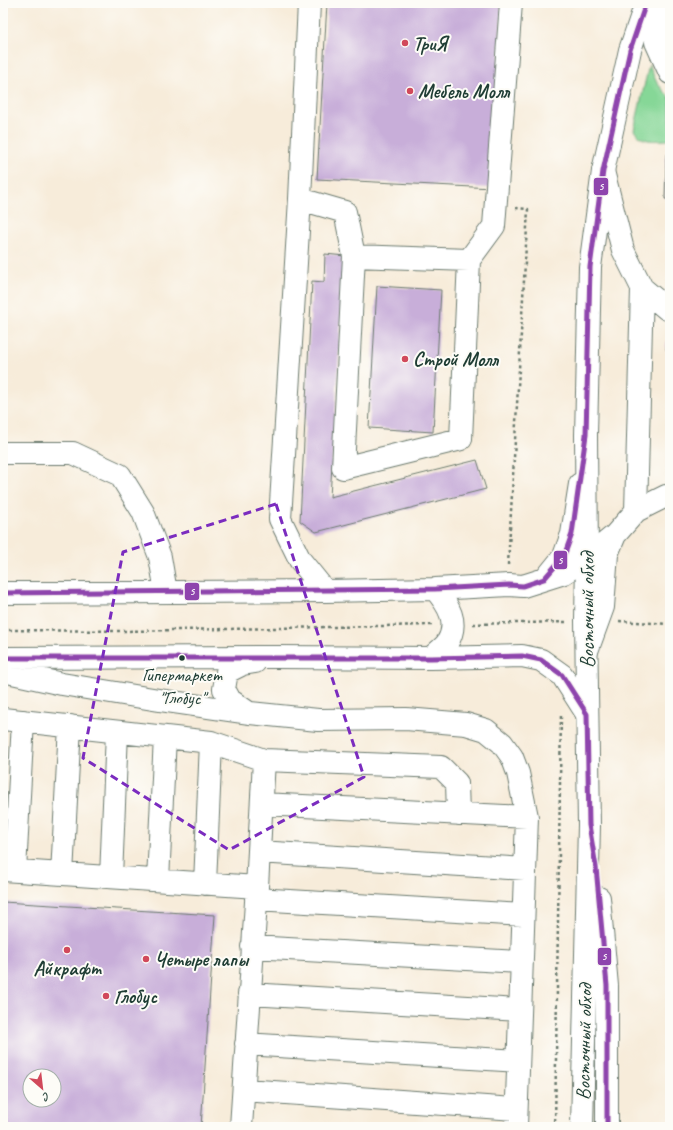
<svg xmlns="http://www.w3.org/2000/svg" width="673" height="1130" viewBox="0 0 673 1130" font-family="Caveat,sans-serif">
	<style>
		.green { fill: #86d797; stroke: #528a66 }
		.building { fill: #c8aed9; fill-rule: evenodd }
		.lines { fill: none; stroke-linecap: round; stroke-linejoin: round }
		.minor-casing { stroke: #6b7a6e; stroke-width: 24 }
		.major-casing { stroke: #6b7a6e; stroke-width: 24 }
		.path { stroke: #6b7a6e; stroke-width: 2.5; stroke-dasharray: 3 3; stroke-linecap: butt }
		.minor { stroke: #fff; stroke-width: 22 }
		.major { stroke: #fff; stroke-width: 22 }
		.bus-1-casing { stroke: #fdfcf7; stroke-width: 8 }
		.bus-1 { stroke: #8e44ad; stroke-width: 5 }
		.marked { fill: none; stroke: #7b2cbf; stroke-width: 3; stroke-dasharray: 8 5; stroke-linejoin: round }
		.poi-dot { fill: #d1495b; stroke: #fdfcf7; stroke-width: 1.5 }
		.bus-dot { fill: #1f3d34; stroke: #fdfcf7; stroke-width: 1.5 }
		.labels { text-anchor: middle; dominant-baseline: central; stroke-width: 4; stroke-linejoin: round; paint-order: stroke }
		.bus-label { font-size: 19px; fill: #1f3d34; stroke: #fdfcf7 }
		.poi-label { font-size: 20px; font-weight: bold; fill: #1f3d34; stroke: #fdfcf7; text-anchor: start }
		.street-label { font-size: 20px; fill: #1f3d34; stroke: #fdfcf7 }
		.line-badge { stroke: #fdfcf7; stroke-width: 1.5 }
		.badge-label { font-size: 11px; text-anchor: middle; font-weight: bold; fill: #fff }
	</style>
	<rect width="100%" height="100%" fill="#fdfcf7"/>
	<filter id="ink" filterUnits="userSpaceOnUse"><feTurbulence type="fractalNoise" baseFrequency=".025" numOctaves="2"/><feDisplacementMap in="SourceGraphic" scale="8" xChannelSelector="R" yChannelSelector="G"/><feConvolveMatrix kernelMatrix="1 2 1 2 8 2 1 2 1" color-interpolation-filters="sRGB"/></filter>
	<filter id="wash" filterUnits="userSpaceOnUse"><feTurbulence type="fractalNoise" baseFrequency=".012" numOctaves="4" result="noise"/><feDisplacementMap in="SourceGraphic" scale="16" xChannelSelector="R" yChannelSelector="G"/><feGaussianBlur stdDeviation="0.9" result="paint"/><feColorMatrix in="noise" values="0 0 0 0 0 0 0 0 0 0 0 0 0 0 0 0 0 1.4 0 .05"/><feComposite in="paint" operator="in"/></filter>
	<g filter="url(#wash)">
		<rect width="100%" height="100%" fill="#f7ecda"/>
		<path class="green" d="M649,65l8,18 13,15v42c-14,0 -28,4 -36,-10z"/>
		<g id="blocks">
			<path class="building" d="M327,3h175l-10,185 -175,-9z
				M666,155h4v44h-5z
				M325,254l20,2 -15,241 147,-37 9,29 -170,43 -16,-11 12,-240 12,1z
				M377,286l64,4 -8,142 -64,-4z
				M668,327h2v23h-4z
				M3,902l212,13 -14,212h-198zM30,1076h24v24h-24z"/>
		</g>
	</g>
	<g filter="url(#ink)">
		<use href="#blocks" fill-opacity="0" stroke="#6b7a6e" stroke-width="1"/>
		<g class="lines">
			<g class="minor-casing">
				<path id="minor" d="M309,3l-9,196 -20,320 20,41 25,31
					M603,171l20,79 19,38 25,21h3
					M300,199l45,13 9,44
					M469,260l-115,-4 -11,212 118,-29 8,-179 25,-34 17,-223
					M3,453h70l47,22 23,37 17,45 6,35
					M636,511l6,-223
					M547,577l17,-21 8,-22 8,-50
					M3,593l322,-2 110,-2 74,-4 14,1 41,-13 23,-15 28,-23 21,-24 30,-15h4
					M587,651l16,-44 4,-53 8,-19
					M3,658l273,-1 155,1 91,-2 19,4 21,15 25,39
					M431,658c5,-5 12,-10 16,-15 13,-21 1,-38 -12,-54
					M3,671l59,13 97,16 91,13 68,7 88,-1 60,5 20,6 16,13 10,14 6,16 9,44 -11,310
					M249,713l-19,-13 -6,-11 3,-17 16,-8 12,-2
					M3,719l208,23 53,18 177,7 16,16 1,31
					M262,804l265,13
					M259,852l266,17
					M3,870l254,17 -16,240
					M15,871l8,-150
					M62,874l8,-148
					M111,877l6,-145
					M158,880l7,-143
					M205,884l6,-142
					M257,887l7,-127
					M256,899l267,16
					M252,947l269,15
					M249,994l271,16
					M246,1044l272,17
					M244,1090l272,19"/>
			</g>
			<g class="major-casing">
				<path id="major" d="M659,3l-3,39 14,31
					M599,898l8,88v141
					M582,1127l7,-302 -3,-204 1,-63 -1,-123 4,-168 13,-96 27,-121 16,-47"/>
			</g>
			<path class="path" d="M508,565l20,-356 -12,-1
				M619,621l51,3
				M473,624l93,-2
				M3,630l122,1 307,-6
				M555,1127l6,-413"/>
			<use href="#minor" class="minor"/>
			<use href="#major" class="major"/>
			<g class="bus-1-casing">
				<path id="bus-1" d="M3,593l432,-4 74,-4 14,1 21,-7 20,-23 8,-22 14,-99 4,-168 13,-96 27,-121 16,-47
					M3,658h428l91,-2 19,4 21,15 25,39 2,111 7,42 11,119v141"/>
			</g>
			<use href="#bus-1" class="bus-1"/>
		</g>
	</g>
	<path class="marked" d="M276,504l88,273 -135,73 -146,-92 40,-206z"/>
	<g class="poi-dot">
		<circle cx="405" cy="43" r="4"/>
		<circle cx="410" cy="91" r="4"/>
		<circle cx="405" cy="359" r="4"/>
		<circle cx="67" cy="950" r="4"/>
		<circle cx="146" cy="959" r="4"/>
		<circle cx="106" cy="996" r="4"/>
	</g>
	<circle class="bus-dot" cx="182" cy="658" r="3.5"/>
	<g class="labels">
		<g class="bus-label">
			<text x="182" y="675">Гипермаркет<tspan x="182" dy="23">"Глобус"</tspan></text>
		</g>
		<g class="poi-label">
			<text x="413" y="43">ТриЯ</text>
			<text x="418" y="91">Мебель Молл</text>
			<text x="413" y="359">Строй Молл</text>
			<text x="154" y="959">Четыре лапы</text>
			<text x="67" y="968" text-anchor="middle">Айкрафт</text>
			<text x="114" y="996">Глобус</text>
		</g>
		<g class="street-label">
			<text transform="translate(587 610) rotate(-90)">Восточный обход</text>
			<text transform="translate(584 1042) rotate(-89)">Восточный обход</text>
		</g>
	</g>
	<g class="line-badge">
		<rect x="593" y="177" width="16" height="19" rx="4" fill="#8e44ad"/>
		<rect x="553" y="550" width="15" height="20" rx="4" fill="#8e44ad"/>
		<rect x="184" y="582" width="16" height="19" rx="4" fill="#8e44ad"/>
		<rect x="597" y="947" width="15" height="19" rx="4" fill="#8e44ad"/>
	</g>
	<g class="badge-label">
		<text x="601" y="190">5</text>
		<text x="560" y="564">5</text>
		<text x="192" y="595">5</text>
		<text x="604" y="960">5</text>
	</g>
	<rect width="673" height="1130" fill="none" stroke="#fdfcf7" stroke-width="16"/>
	<g transform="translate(42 1088) rotate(152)"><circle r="19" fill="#fdfcf7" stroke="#a4b0a9"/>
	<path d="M0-3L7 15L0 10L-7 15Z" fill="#d1495b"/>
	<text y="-6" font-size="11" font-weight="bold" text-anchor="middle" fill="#1f3d34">С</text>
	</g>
</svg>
